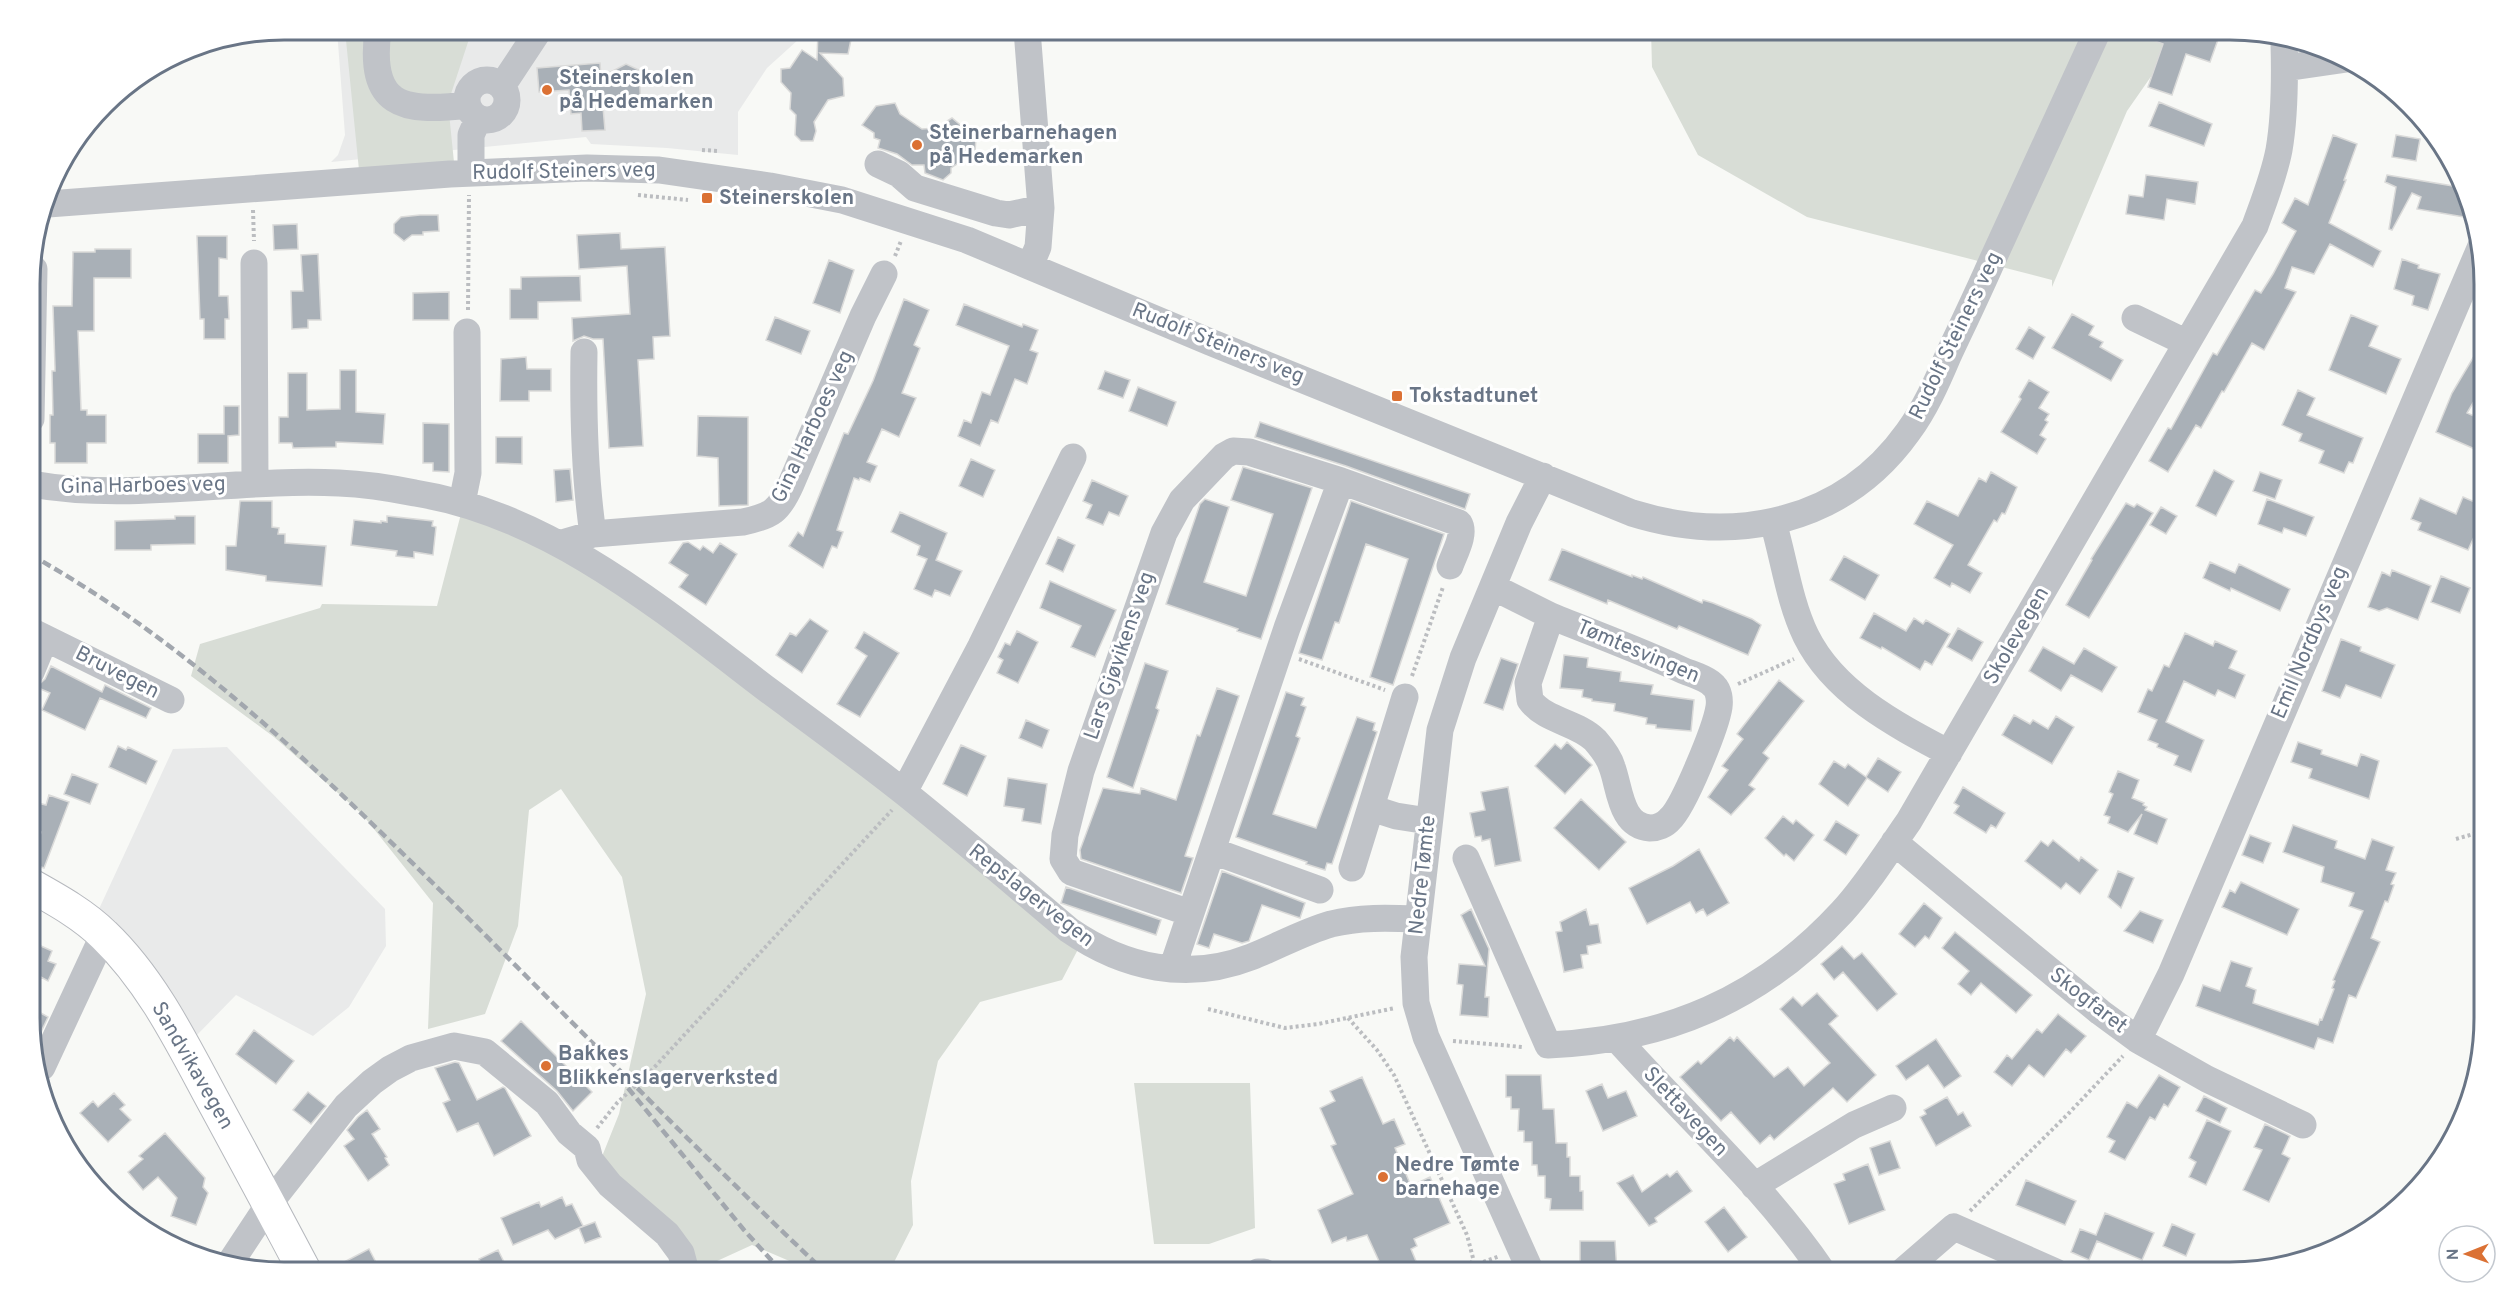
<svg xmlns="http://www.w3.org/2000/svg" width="2515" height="1302" viewBox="0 0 2515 1302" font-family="Overpass,sans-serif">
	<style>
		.built { fill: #e9eaea }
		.green { fill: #d8ddd6 }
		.building { fill: #a9b0b7; stroke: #dadad9; stroke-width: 1.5 }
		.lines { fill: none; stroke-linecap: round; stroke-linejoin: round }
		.major-casing { stroke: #b6b9be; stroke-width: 35 }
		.path { stroke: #bbbdc0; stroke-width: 4; stroke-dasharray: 3 3; stroke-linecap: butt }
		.minor { stroke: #c0c3c8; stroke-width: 27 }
		.major { stroke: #fff; stroke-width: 33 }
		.rail { stroke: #a2a7ae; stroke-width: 4.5; stroke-dasharray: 9 4.5; stroke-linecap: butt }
		.poi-dot { fill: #db7134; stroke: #fff; stroke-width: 2 }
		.labels { text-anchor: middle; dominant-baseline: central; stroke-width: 6; stroke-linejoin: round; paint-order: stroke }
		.poi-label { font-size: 21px; font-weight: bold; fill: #697586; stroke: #fff; text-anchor: start }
		.street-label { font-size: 21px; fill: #697586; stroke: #fff }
		.rim { fill: none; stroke: #697586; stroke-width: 3 }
	</style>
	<rect width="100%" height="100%" fill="#f8f9f6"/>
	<path class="built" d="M337,30h472l-42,38 -29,44v43l-71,-7 -76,-4 -5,-7 -255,25 7,-7 7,-20z
		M227,747l158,162 1,37 -37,61 -36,29 -77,-41 -39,40 -67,-93 -31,-33 74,-160z"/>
	<path class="green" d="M345,30h127l-24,73 8,79 -95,8z
		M1651,30h517l-2,25 -39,56 -75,176v-7l-245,-63 -109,-62 -46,-88z
		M463,506l107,52 516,376 -24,46 -82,22 -42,59 -27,120 2,44 -24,47h-74l-63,-27 -59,27 -23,-19 -71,-89 20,-50 27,-120 -24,-117 -61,-88 -32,21 -11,116 -33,88 -57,15 5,-126 -71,-89 -88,-77 -83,-61 9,-32 120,-36 2,-4 115,2z
		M1134,1083h116l5,145 -46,16h-55z"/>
	<path class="building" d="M818,30h35l-5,24 -28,-1 23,25 1,18 -16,4 -14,22 2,9 -3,10h-12l-6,-6 1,-20 -6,-6 1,-16 -10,-11v-13l9,-1 12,-18 15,10z
		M2131,30h79l10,4 -10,28 -24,-8 -14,41 -24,-8 15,-43 -33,-12z
		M600,63l1,14 25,-13 13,6 2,37 -13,2 -25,-2 2,23 -23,1 -1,-18 -10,1 -2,-24 -30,2 -2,-24z
		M2159,102l53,22 -8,22 -55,-20z
		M895,103l5,11 22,15 14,-1 16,-10 24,20 -1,14 -24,16v5l-8,7 -18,-7 -1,-8h-12l-15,-11 -19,-6 2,-8 -6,-2v-5l-12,-8 14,-19z
		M2333,135l24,9 -13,36h2l-17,43 52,28 -8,16 -43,-23 -16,30 -22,-7 -7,21 11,4 -32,58 -12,-7 -28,49 -2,-1 -21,37 -5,-3 -28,47 -19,-11 19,-33 3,1 42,-76 4,2 38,-65 6,3 12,-19 23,-43 -14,-8 13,-25 13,7z
		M2396,135l24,4 -4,22 -24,-4z
		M2146,175l52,7 -3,22 -28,-5 -3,21 -38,-6 3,-19 14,2z
		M2387,175l72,12 11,31 -53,-9 4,-12 -9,-4 -20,37 -3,-1 7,-42 -11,-5z
		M420,215h18l1,16 -16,1v3h-11l-8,6 -10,-8v-9l7,-7z
		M297,224l1,25 -24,1 -1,-25z
		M620,233l1,16 44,-2 5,89 -17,1 1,22 -16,1 5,86 -34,2 -6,-109h-10l-9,-3 -11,5 -1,-23 58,-4 -3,-48 -48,3 -2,-34z
		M197,236h30v23l-8,-1v38h9l1,23h-4v20h-21v-20h-4z
		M95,249h36v29h-37v53h-16l3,79h6v5h19v28h-19v20h-32v-20h-5v-28h3l-1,-44h3v-4l-2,-61h19l1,-54h22z
		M318,254l3,66h-13v8l-16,1 -1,-38h12l-2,-36z
		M2402,259l17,6 -1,3 22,6 -12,36 -16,-5 2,-9 -20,-7z
		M829,260l25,10 -14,43 -27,-10z
		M580,276l1,25 -43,1v17h-28v-30h11v-12z
		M449,292v28h-36v-27z
		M904,299l25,11 -15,35 6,3 -18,45 14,5 -17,39 -17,-8 -15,33 10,4 -7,16 -10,-4 -1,2 -5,-2 -17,52 6,2 -6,16 -5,-2 -9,22 -34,-22 9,-14 5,4 41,-103 4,1 25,-53z
		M964,304l58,23 1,-3 15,6 -8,20 8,3 -11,31 -12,-5 -17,44 -7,-3 -11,26 -22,-10 6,-16 7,3 11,-31 8,3 19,-49 -53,-21z
		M2072,314l22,12 -5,9 14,7 -3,5 23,13 -12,21 -59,-33z
		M2351,315l27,11 -9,20 32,13 -15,35 -57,-24z
		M775,317l35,14 -9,23 -35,-14z
		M2029,327l16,10 -12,22 -17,-10z
		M2483,341v45l-16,27 16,7v15l-6,15 -41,-18 16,-39z
		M526,357l1,12h24v22h-22v10h-29l1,-42z
		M340,370h16v42l29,2 -2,30 -47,-2v5l-43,1 -1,-5h-13v-26h9v-44h19v37l33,-1z
		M1105,371l25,9 -7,18 -25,-9z
		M2029,380l20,12 -10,16 10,6 -4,6 3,2 -8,13 6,4 -9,15 -36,-22 20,-33 -2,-2z
		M1138,387l38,15 -9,24 -38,-15z
		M2298,390l17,8 -8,17 56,23 -10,25 -4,-1 -5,11 -25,-10 5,-12 -25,-10 3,-7 -20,-9z
		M224,406h15v29l-11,1v27h-30v-29h26z
		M698,416l50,1v88l-29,1 -1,-48 -21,-2z
		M1260,422l210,72 -5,15 -119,-43 -91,-29z
		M423,423l26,1v48l-16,-1v-8h-10z
		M496,437h26v27l-26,-1z
		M971,459l24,11 -12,27 -24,-11z
		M1243,467l69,21 -51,151 -24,-8 1,-2 -72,-25 34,-100 5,-5 24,8 -25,75 42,14 27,-82 -42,-14z
		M570,469l3,31 -17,2 -2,-32z
		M2214,470l20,11 -18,35 -20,-10z
		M1991,472l26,15 -12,27 -3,-1 -5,9 -3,-2 -26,45 14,8 -12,20 -18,-10 -2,4 -16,-9 19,-33 -39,-21 13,-23 31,15 21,-38 7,4z
		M2260,472l22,8 -7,19 -22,-8z
		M1092,480l36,16 -9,20 -10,-4 -6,13 -17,-7 6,-13 -9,-4z
		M2463,497l21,9v9l-16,35 -50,-20 3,-7 -10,-4 9,-21 36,16z
		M2267,499l47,18 -8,19 -22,-8 -2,5 -24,-9z
		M240,501h32v26l7,1 -1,6h7v9l41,3 -4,40 -56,-5v-5l-40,-6v-24h10z
		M1351,501l93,33 -51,151 -23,-8 38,-118 -42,-15 -27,79 -4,-1 -13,38 -23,-7z
		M2126,503l8,4 3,-3 16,9 -64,105 -23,-13 26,-45 -1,-1z
		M2161,507l16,9 -11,18 -16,-9z
		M900,512l47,21 -11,27 26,11 -12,25 -15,-6 -3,7 -18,-8 13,-30 -10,-4 3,-9 -29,-14z
		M175,516h20v28l-44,1v5h-36v-29l60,-2z
		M387,516l46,5 -1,5 4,1 -3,28 -19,-3v6l-18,-2 1,-5 -46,-6 3,-25 27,3v-2l6,1z
		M1058,537l17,8 -12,27 -17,-8z
		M688,542l12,8 3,-4 10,7 7,-10 17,11 -31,51 -27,-18 9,-12 -19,-12 14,-20z
		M1562,549l70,28v-2l10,4 1,-2 59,26 1,-3 10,3 39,16 9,6 -13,30 -69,-29 -2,3 -69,-29 -1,4 -58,-24z
		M1844,556l35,19 -14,25 -35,-20z
		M2210,562l25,11 4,-9 51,25 -10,22 -49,-23 -1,3 -27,-13z
		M2392,570l39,16 -13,34 -31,-12 -8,3 -11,-4 14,-35 8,4z
		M2441,576l29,12 -10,25 -29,-11z
		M1050,581l66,29 -21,47 -24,-10 10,-21 -41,-18z
		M1874,613l32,18 8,-13 9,6 3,-4 24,14 -18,31 -7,-4 -5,9 -38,-23 -1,2 -21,-11z
		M810,619l18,12 -26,42 -26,-18 14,-22 6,3z
		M1958,628l25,14 -11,19 -25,-14z
		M1017,631l21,11 -20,41 -21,-10 6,-13 -5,-3 7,-14 5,2z
		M864,632l35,21 -39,64 -23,-13 30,-48 -12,-8z
		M2185,633l28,13 2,-5 22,10 -8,17 16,7 -10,23 -17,-8 -3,6 -31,-15 -18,41 38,18 -13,32 -17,-7 4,-9 -21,-9 1,-3 -10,-4 9,-20 -19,-8 10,-23 4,2 12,-26 5,2z
		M2341,639l20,8 -1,4 35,14 -14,33 -35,-13 -6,13 -18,-7z
		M2043,647l31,17 10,-16 33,19 -15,25 -31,-17 -10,16 -32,-20z
		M1564,655l24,3 -1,9 34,5 -1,9 33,4 -2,9 43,6 -3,31 -35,-3v-3l-10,-1 1,-6 -33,-7 1,-7 -23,-3v-2l-10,-2 1,-7 -23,-2z
		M1501,658l17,6 -15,46 -19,-7z
		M1145,663l23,8 -12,37 3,2 -26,78 -26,-11z
		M51,666l51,26 3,-7 46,23 -5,10 -46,-20 -15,32 -43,-20 8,-17 -14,-6 9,-8z
		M1779,680l25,21 -41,52 6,5 -20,27 6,4 -24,26 -23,-18 20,-27 -6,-4 21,-27 -6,-5z
		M1217,688l22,8 -54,160 8,2 -12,35 -100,-34 -1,-9 23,-62 37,6 1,-6 35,12 21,-65 3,1z
		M1286,692l18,6 -3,7 5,2 -10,29 4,2 -27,76 43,14 41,-111 18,6 -2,7 4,2 -45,132 -5,-1 -2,7 -19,-6 1,-2 -71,-25z
		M2014,715l16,9 3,-4 15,9 8,-13 18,11 -22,37 -50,-29z
		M1026,720l23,10 -7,18 -23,-10z
		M1567,742l25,23 -27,29 -30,-28 20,-22 6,5z
		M2298,742l24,8 -1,4 36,12 4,-12 18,7 -10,38 -60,-21 3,-9 -21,-7z
		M961,745l25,11 -19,40 -24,-12z
		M118,746l8,4 2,-3 29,14 -11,23 -37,-17z
		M1878,758l23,14 -13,20 -21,-14 -19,28 -29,-22 15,-23 11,7 3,-4 18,13z
		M2118,771l21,9 -7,18 12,5 -1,2 4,2 -2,3 22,9 -10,25 -23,-10 8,-20 -14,18 -20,-9 2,-6 -6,-2 9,-21 -4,-2z
		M72,774l26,10 -8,20 -26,-10z
		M1008,778l39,6 -6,40 -19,-3 2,-12 -20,-3z
		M1508,787l13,74 -26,5 -5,-27 -8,2 -1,-5 -6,1 -5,-24 15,-3 -4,-18z
		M1963,787l42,26 -9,15 -5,-3 -5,8 -32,-20 5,-7 -5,-3z
		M49,795l20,7 -25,66 -12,-4 9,-32 -9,-3v-9l6,-17 8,2z
		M1581,799l45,43 -27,28 -45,-42z
		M1783,816l10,8 3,-4 18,15 -20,26 -8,-7 -2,2 -19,-18z
		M1836,821l23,14 -13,20 -22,-15z
		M2293,825l44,16 -2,7 30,11 7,-20 22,8 -8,23 10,3 -5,11 3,1 -6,17 -3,-1 -14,37 9,4 -24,56 -7,-3 -16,48 -15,-5 -4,11 -118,-43 7,-21 17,6 11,-30 21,7 -6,18 10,4 -3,13 65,22 2,-6 2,1 12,-31 -2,-1 3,-7 -2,-1 30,-69 -14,-5 5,-13 -33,-11 3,-15 -41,-15z
		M2250,835l21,8 -8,20 -21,-8z
		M2053,840l26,21 2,-4 17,13 -18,24 -14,-11 -5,6 -36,-28 16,-20 7,5z
		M1699,849l30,54 -22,13 -4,-7 -7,4 -6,-11 -43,22 -18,-36 44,-22z
		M1222,871l83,32 -5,15 -38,-13 -13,36 -7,2 -28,-9 -5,14 -12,-4z
		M2118,871l16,7 -13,30 -13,-11z
		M2241,882l58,27 -12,26 -65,-28 8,-17 5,3z
		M1066,887l95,33 -5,15 -95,-32z
		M1924,903l18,15 -13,21 -4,-3 -10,11 -16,-13z
		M1471,909l18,40 -4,48h4l-1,20 -28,-2 3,-30 -6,-1 2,-20 26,2 -24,-51z
		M1586,909l4,16 8,-1 3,19 -14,3 1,8 -7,1 2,13 -19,4 -8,-40 6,-1 -2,-9z
		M2140,911l23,9 -10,23 -29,-12z
		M1955,932l77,63 -16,18 -35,-30 -10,12 -13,-11 11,-13 -27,-23z
		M32,942l20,9 -4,10 8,3 -8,17 -7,-4 -9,20z
		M1842,946l12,13 8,-6 35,41 -20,17 -34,-39 -9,8 -13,-16z
		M1817,993l21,23 -9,8 47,51 -29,27 -14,-14 -59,52 -4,-5 -10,9 -29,-32 -10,9 -41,-44 18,-16 3,3 29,-27 4,4 3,-4 37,40 14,-10 16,19 26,-23 -50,-54 13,-12 9,9z
		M32,1008l16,9 -16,34z
		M2058,1014l28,22 -15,17 -5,-4 -22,28 -15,-12 -17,21 -18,-14 13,-17 5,4 25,-30 5,4z
		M521,1021l71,71 -19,19 -16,-20 -56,-50z
		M254,1030l40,31 -18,23 -40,-30z
		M1936,1039l25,37 -17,12 -16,-23 -22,15 -10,-14z
		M455,1062l4,1 18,37 26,-13 2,1 26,48 -37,20 -16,-33 -21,9 -14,-29 7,-3 -15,-32z
		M1506,1075h35l2,34h11l2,34h11v14h3v19h10v15h3v19h-33l1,-11 -6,-1v-22h-7l-1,-11h-5v-23h-8v-11h-6l1,-22h-8v-12h-5z
		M2159,1075l21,12 -12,20 -4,-3 -9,16 -5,-3 -25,43 -16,-8 6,-11 -8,-4 20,-35 10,6z
		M1362,1077l21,47 11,-5 11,25 -10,4 16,38 19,-9 20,46 -36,16 3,7 -6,3 7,17 -12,6h-22l-17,-37 -20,6 -1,-4 -14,6 -14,-33 35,-16 -22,-48 5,-2 -16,-36 15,-7 -5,-10z
		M1602,1084l6,14 18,-7 11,25 -34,15 -17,-40z
		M308,1092l18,14 -15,18 -18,-14z
		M114,1093l11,12 -5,4 11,11 -23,22 -28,-29 13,-12 5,6z
		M2204,1096l23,12 -7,15 -24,-12z
		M1947,1097l11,18 5,-3 8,14 -35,20 -16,-29 6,-3 -2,-4z
		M367,1110l13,19 -8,5 15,23 -2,1 4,7 -21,16 -24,-35 10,-7 -7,-9 11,-13z
		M2207,1120l24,11 -25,54 -17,-8 7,-15 -7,-4z
		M2265,1124l25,12 -8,18 8,4 -21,44 -26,-12 19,-40 -8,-3z
		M165,1133l40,45 -2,9 5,6 -12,32 -25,-9 6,-18 -19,-21 -15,13 -15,-18 15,-13 -4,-3z
		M1890,1141l10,27 -21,7 -9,-27z
		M1868,1164l17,46 -36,14 -15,-40 11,-4 -2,-6z
		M1677,1171l15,20 -37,27 2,4 -8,4 -32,-43 16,-8 9,17 25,-18 3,3z
		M2026,1180l50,21 -11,24 -49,-20z
		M562,1197l4,9 6,-2 11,22 -28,13 -7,-9 -35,15 -12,-27 38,-16 2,5z
		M1724,1207l23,30 -19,15 -23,-30z
		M2105,1213l49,20 -12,27 -45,-19 -8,19 -18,-8 9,-23 16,6z
		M595,1222l6,15 -16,6 -6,-15z
		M2172,1224l23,10 -9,22 -23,-10z
		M1580,1241h35l2,31h-32v-9h-5z
		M369,1249l12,23h-56z
		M498,1250l11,22h-24l-6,-13z"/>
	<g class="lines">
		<g class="major-casing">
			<path id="major" d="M32,886c25,14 52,29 72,49 46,44 76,104 106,160 32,59 64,118 95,177"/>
		</g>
		<path class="path" d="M702,150l17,1
			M638,195l50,5
			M253,210l1,31
			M895,256l6,-15
			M468,310l1,-115
			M1299,659l86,31
			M1412,676l31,-89
			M1738,684l56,-25
			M2456,839l28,-8
			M1208,1009l77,19 33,-4 77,-16
			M1348,1018l29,32 17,25 73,160 6,23 -4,14
			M1453,1041l70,6
			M597,1128l20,-25 33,-31 242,-262
			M1970,1211l99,-98 54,-57
			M1472,1266l28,-10"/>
		<path class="minor" d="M378,30c-10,76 24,83 89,75
			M1027,30l14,178 -3,39 -8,19
			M2285,68l62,-9
			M467 100a20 20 0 1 1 40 0a20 20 0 1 1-40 0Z
			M502,86l37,-56
			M878,164l21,10 16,14 81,25 13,2 32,-7
			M471,173v-38l7,-16
			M48,204l402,-30 137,-6 72,2 111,16 72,14 125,40 243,102 422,171c103,32 211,10 276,-81 17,-23 29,-50 40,-76 15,-32 30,-63 44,-95 35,-77 70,-154 106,-231
			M254,263l1,221
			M2135,318l52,25
			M584,352c-1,61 0,121 9,182
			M31,419l3,-150
			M31,484c101,18 205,-6 308,-1 25,1 51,5 76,10 134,21 248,117 353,197 46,34 93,68 137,103 56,45 110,91 164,137 55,38 118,52 182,27 26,-10 52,-25 80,-33 28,-7 57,-6 86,-5
			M462,503l6,-30 -1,-141
			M1773,522c11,37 16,79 33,114 28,57 90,89 143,117
			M559,544l34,-10 150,-12c29,-6 36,-11 48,-38l72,-168 21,-42
			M1493,587l58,29 -23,67 2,17c15,21 47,22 65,40 7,8 14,17 17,27 8,21 8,59 38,61 7,0 15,-3 20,-9 14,-13 46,-92 49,-112 1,-7 0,-16 -5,-21 -7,-8 -23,-12 -32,-16 -43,-20 -87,-36 -131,-54
			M31,631l140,69
			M31,672l14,-34
			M904,792l77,-146 92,-189
			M1371,808l25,8 32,5
			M1894,842l206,170 38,28 69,39 96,46
			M1213,851l107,39
			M1466,858l82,187c117,-5 213,-45 294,-133 25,-27 46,-61 67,-91l346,-595c9,-25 19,-50 24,-76 6,-35 6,-72 5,-107
			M1352,868l53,-171
			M1190,913l-119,-41 -8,-13 2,-24 16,-64 83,-238 18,-33 42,-44 9,-5 16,1 92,29 118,42c7,11 -5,31 -9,43
			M1172,969l115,-341 54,-147
			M1617,1039c69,77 148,148 206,233
			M2138,1040l33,-66 310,-728
			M42,1067l62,-133
			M1754,1186l100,-61 39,-17
			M232,1260l37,-56 77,-98 26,-24 18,-13 21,-11 43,-12 31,6 62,51 22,30 18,15 3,12 20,25 57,49 14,19 5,19
			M1258,1272h6
			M1531,1272l-105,-235 -10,-34 -2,-46 26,-227 23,-72 56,-135 24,-47
			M1902,1272l52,-45 102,45"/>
		<use href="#major" class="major"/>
		<path class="rail" d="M31,555c161,90 289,217 419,345 125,124 247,251 375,372
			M628,1088l116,142 38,42"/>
	</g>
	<g class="poi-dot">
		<circle cx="547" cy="90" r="6"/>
		<circle cx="917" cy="145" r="6"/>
		<rect x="701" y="192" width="12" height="12" rx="3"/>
		<rect x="1391" y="390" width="12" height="12" rx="3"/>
		<circle cx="546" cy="1066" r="6"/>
		<circle cx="1383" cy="1177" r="6"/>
	</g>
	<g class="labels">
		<g class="poi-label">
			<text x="559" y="78">Steinerskolen<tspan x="559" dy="24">på Hedemarken</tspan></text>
			<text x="929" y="133">Steinerbarnehagen<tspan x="929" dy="24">på Hedemarken</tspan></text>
			<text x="719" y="198">Steinerskolen</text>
			<text x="1409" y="396">Tokstadtunet</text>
			<text x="558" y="1054">Bakkes<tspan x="558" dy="24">Blikkenslagerverksted</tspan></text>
			<text x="1395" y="1165">Nedre Tømte<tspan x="1395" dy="24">barnehage</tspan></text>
		</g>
		<g class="street-label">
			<text transform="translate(564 172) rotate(-1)">Rudolf Steiners veg</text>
			<text transform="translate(1956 336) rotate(-64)">Rudolf Steiners veg</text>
			<text transform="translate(1218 344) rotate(22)">Rudolf Steiners veg</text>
			<text transform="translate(813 427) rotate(-65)">Gina Harboes veg</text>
			<text transform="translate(143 486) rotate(-1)">Gina Harboes veg</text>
			<text transform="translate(2017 636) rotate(-60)">Skolevegen</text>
			<text transform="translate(2310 643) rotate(-67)">Emil Nordbys veg</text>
			<text transform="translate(1638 652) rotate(23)">Tømtesvingen</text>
			<text transform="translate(1120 656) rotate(-71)">Lars Gjøvikens veg</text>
			<text transform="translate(117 673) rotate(27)">Bruvegen</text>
			<text transform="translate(1423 875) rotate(-84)">Nedre Tømte</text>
			<text transform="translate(1031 896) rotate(38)">Repslagervegen</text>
			<text transform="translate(2088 1001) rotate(38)">Skogfaret</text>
			<text transform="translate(192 1066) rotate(60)">Sandvikavegen</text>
			<text transform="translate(1685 1112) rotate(47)">Slettavegen</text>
		</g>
	</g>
	<path d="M0 0H2515V1302H0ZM284 40H2230A244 244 0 0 1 2474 284V1018A244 244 0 0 1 2230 1262H284A244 244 0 0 1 40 1018V284A244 244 0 0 1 284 40Z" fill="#fff" fill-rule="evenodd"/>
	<path class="rim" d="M284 40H2230A244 244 0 0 1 2474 284V1018A244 244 0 0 1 2230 1262H284A244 244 0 0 1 40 1018V284A244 244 0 0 1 284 40Z"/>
	<g transform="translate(2467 1254) rotate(269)"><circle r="28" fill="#ffffff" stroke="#c3c8cf" stroke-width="1.5"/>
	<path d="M0-4.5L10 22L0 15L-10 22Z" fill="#db7134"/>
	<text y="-9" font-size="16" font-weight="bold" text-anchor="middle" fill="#697586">N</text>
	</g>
</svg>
